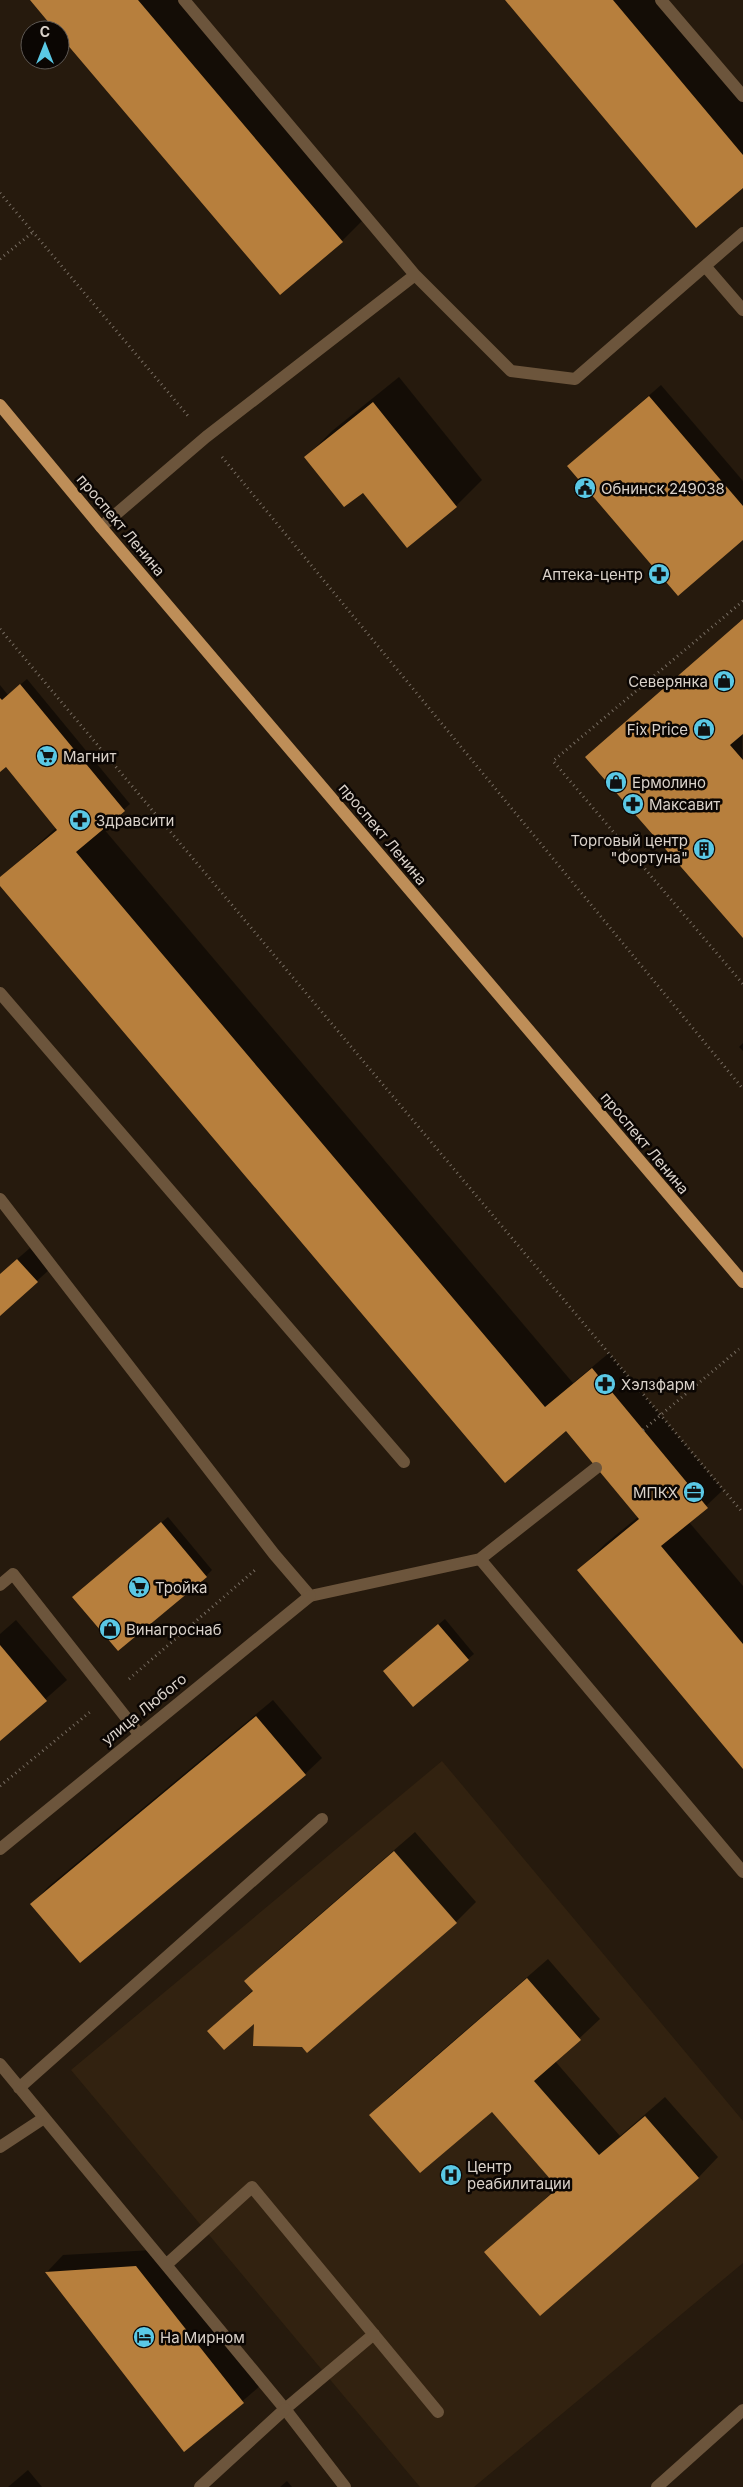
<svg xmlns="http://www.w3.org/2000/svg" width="743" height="2487" viewBox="0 0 743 2487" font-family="Inter,sans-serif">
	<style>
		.built { fill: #322210 }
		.shadow { fill: #0007 }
		.building { fill: #b77f3d }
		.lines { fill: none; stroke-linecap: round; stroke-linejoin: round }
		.path { stroke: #776d62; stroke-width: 3; stroke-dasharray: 1 4; stroke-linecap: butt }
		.service { stroke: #6c553c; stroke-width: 12 }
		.minor { stroke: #6c553c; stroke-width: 12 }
		.primary { stroke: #be8e58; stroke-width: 12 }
		.labels { text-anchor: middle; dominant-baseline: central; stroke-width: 5; stroke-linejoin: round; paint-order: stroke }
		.poi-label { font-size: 15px; fill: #dad2ca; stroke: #0b0603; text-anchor: start }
		.street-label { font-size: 15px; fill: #dad2ca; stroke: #0b0603 }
	</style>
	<rect width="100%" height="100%" fill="#261a0d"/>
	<path class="built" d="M442,1761l301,360v142l-269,224h-54l-349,-417z"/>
	<path class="shadow" d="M31,0h151l184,217 -24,24 -62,52 -220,-259v-4h-3z
		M507,0h150l86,102v85z
		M399,377l83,103 -26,26 -93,-15 -57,-34 26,-26z
		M661,385l82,96v57l-175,-72z
		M743,619l-1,114 1,203 -156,-179z
		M27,679l103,125 -27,24 470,555 36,-30 114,137 -34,32 54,64v181l-164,-197 26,-26 33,-27 -72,-88 -566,-545v-5l57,-52 -51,-61 -6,5v-86l8,10z
		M743,1043v8l-4,-4z
		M30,1248l19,22 -49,44v-40z
		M168,1517l44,53 -6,6 -126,15z
		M445,1619l29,35 -6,5 -78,6z
		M16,1620l51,60 -67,59v-105z
		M273,1700l49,58 -17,16 -273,130 16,-17z
		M415,1832l61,70 -20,20 -149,129 -5,-5 -47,-25 -46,10 44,-41 -7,-9 20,-20z
		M548,1959l52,60 -45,42 65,75 45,-39 53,60 -20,21 -212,74 72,-65 -66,-77 -121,5 20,-20z
		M153,2250l107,136 -76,65 -137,-179 16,-17z
		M28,2470l14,17h-34z
		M287,2481l5,6h-12z"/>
	<path class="building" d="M30,0h108l205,242 -63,53 -220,-259v-6h-5z
		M505,0h108l130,155v33l-47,40z
		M649,396l94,110v34l-65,56 -111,-130z
		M373,402l84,105 -50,41 -44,-55 -19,14 -40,-50z
		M743,619v115l-13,11 13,15v178l-158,-181z
		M20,684l105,127 -49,41 469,555 47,-39 116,140 -47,38 82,98v125l-166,-199 62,-51 -73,-88 -61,52 -505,-597v-9l57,-47 -51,-63 -6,5v-74l2,2z
		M17,1259l21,23 -38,34v-42z
		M161,1522l46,55 -89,74 -46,-54z
		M438,1624l31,36 -56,47 -30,-36z
		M0,1645l47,56 -47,40z
		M256,1716l50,59 -226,188 -50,-59z
		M394,1851l63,72 -150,130 -5,-6 -49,-1 1,-22 -30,26 -17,-19 46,-40 -9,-10z
		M527,1978l54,62 -47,41 65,74 46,-39 54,62 -159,138 -56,-64 74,-64 -66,-76 -72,61 -51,-58z
		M136,2266l108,137 -60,49 -139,-180z"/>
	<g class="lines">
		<path class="path" d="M0,193l189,224
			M0,259l33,-27
			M222,457l521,632
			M743,601l-190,160 190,223
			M0,629l743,884
			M643,1430l96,-81
			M129,1679l126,-109
			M0,1786l90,-74"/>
		<path class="service" d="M661,0l82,96
			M705,266l38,44
			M415,275l96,96 64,8 168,-146
			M101,527l105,-90 209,-162 -231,-275
			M0,993l404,469
			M0,1199l274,355 36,42 170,-37 263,313
			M480,1559l116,-91
			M0,1585l13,-11 126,160
			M0,2064l285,345 60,78
			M19,2088l303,-269
			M0,2147l44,-29
			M166,2265l86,-78 186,225
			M285,2409l89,-75
			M657,2487l86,-77"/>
		<path class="minor" d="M0,1849l310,-253
			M200,2487l85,-78"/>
		<path class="primary" d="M0,405l101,122 642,755"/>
	</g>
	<defs>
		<g id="civic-disc" transform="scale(1.125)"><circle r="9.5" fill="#5ac8e5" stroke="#0b0603"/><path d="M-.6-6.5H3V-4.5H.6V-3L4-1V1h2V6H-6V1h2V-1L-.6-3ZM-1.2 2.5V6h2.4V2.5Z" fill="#111"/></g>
		<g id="pharmacy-disc" transform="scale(1.125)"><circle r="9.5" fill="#5ac8e5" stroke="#0b0603"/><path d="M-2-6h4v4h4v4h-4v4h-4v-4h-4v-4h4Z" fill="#111"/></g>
		<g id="shop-disc" transform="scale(1.125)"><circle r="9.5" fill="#5ac8e5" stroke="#0b0603"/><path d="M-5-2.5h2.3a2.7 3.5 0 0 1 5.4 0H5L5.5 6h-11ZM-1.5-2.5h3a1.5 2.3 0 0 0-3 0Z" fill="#111"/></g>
		<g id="supermarket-disc" transform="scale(1.125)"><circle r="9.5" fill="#5ac8e5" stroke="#0b0603"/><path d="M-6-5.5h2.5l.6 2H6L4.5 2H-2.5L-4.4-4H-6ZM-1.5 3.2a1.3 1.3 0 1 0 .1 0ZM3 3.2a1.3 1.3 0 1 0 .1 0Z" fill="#111"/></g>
		<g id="building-disc" transform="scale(1.125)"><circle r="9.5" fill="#5ac8e5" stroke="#0b0603"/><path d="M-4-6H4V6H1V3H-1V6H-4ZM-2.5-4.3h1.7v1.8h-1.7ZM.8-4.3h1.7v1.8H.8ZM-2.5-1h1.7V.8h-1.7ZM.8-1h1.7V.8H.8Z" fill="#111"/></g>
		<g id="office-disc" transform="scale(1.125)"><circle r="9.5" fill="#5ac8e5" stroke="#0b0603"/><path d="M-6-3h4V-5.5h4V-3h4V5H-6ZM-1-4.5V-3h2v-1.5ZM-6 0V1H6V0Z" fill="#111"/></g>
		<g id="hospital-disc" transform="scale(1.125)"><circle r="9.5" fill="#5ac8e5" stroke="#0b0603"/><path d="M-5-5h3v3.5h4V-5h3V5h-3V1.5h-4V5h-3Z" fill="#111"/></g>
		<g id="hotel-disc" transform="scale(1.125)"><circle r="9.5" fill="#5ac8e5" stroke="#0b0603"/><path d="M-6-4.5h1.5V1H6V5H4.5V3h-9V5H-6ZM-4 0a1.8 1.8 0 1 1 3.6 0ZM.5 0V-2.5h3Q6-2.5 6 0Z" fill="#111"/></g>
	</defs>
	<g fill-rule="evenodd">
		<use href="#civic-disc" x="585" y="488"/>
		<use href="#pharmacy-disc" x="659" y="574"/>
		<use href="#shop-disc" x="724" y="681"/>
		<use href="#shop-disc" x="704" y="729"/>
		<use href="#supermarket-disc" x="47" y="756"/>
		<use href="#shop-disc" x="616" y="782"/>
		<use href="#pharmacy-disc" x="633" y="804"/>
		<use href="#pharmacy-disc" x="80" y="820"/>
		<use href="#building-disc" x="704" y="849"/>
		<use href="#pharmacy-disc" x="605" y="1384"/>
		<use href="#office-disc" x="694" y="1492"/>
		<use href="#supermarket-disc" x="139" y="1587"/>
		<use href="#shop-disc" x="110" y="1629"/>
		<use href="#hospital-disc" x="451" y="2175"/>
		<use href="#hotel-disc" x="144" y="2337"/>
	</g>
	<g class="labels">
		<g class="poi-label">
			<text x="601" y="488">Обнинск 249038</text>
			<text x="643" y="574" text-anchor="end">Аптека-центр</text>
			<text x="708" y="681" text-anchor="end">Северянка</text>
			<text x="688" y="729" text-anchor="end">Fix Price</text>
			<text x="63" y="756">Магнит</text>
			<text x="632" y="782">Ермолино</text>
			<text x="649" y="804">Максавит</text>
			<text x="96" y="820">Здравсити</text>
			<text x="688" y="840" text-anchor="end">Торговый центр<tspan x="688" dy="17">"Фортуна"</tspan></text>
			<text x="621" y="1384">Хэлзфарм</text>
			<text x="678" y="1492" text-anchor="end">МПКХ</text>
			<text x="155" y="1587">Тройка</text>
			<text x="126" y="1629">Винагроснаб</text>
			<text x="467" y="2166">Центр<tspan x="467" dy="17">реабилитации</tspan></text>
			<text x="160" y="2337">На Мирном</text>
		</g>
		<g class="street-label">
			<text transform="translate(121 525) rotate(50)">проспект Ленина</text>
			<text transform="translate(383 834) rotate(50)">проспект Ленина</text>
			<text transform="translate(645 1143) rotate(50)">проспект Ленина</text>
			<text transform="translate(144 1709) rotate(-39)">улица Любого</text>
		</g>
	</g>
	<g transform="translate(45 45)"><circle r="24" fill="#0b0603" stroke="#5e5853"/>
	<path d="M0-4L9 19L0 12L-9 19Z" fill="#5ac8e5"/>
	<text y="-8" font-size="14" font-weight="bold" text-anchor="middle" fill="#dad2ca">С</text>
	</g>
</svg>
